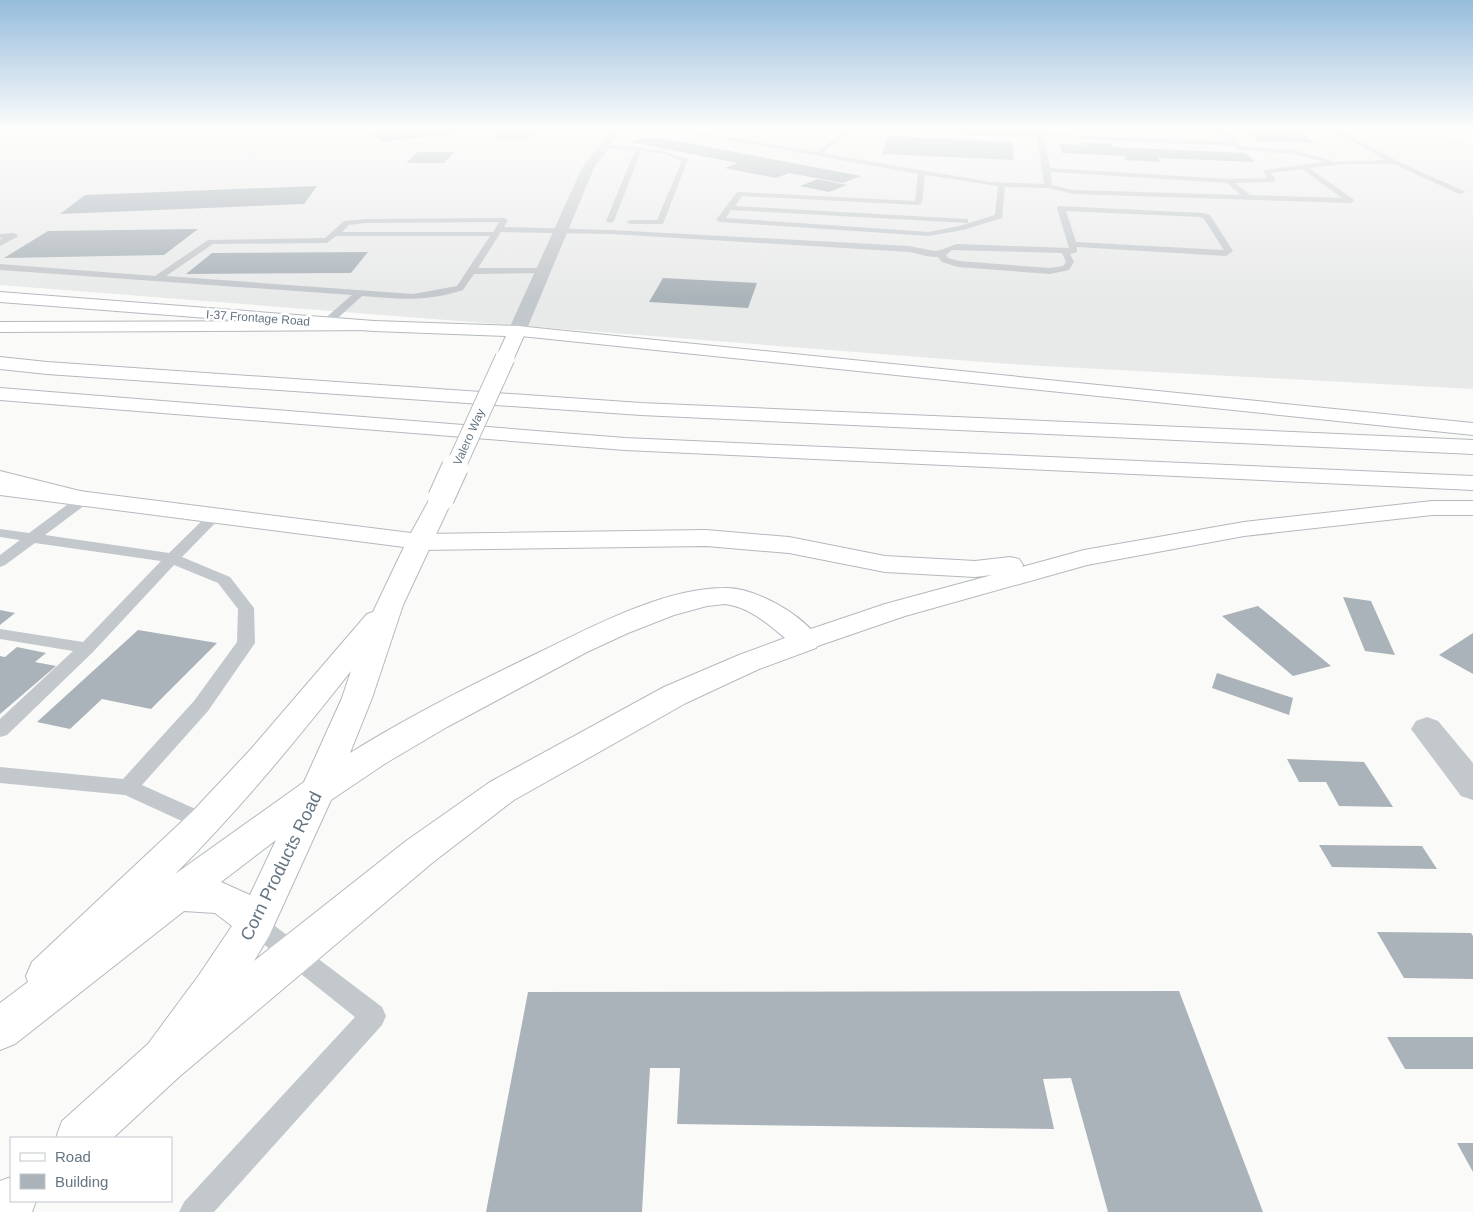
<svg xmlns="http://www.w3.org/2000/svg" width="1473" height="1212" viewBox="0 0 1473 1212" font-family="Helvetica,sans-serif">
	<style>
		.built { fill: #e8e9e9 }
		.building { fill: #aab3b9 }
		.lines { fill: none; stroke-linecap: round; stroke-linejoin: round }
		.secondary-casing { stroke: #b3babf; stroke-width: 2 }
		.motorway-casing { stroke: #b4b9bd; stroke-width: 2 }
		.service { fill: #c3c8cc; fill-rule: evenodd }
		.minor { fill: #c3c8cc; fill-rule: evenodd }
		.tertiary { fill: #c3c8cc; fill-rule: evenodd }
		.secondary { fill: #fff; fill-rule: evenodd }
		.motorway { fill: #fff; fill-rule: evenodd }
		.secondary-bridge-far1-casing { stroke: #b3babf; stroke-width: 21; stroke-linecap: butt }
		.secondary-bridge-casing { stroke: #b3babf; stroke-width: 28; stroke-linecap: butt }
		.secondary-bridge-far1 { stroke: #fff; stroke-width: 19 }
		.secondary-bridge { stroke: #fff; stroke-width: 26 }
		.labels { text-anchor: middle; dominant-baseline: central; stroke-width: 5; stroke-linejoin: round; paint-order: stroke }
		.far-street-label { font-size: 12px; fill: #657683; stroke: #fff }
		.near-street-label { font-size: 18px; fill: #657683; stroke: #fff }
	</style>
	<rect width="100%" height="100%" fill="#fafaf8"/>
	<path class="built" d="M0,130h1428l45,15v244l-464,-25 -1009,-79z"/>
	<path class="building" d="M381,130h82l3,2 -85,10 -9,-8 13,-1z
		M502,130h33l-7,9h-34z
		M1244,130h52l19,13 -57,-2z
		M888,136l124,6 2,18 -132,-6z
		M647,137l25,3 189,36 -18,7 -54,-10 -13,5 -52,-10 14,-5 -108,-21z
		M1083,143l29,1 1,3 133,6 9,9 -97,-4 3,4 -36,-2 -1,-4 -62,-3 -2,-9 24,1z
		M418,152h36l-10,11h-38z
		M818,179l29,6 -18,7 -29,-6z
		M317,186l-13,18 -244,10 25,-19z
		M198,229l-34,26 -160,3 44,-27z
		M368,252l-17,21 -165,1 26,-21z
		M663,278l94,5 -9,25 -99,-6z
		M1343,597l28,4 24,54 -30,-4z
		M1258,606l73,60 -38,10 -71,-60z
		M0,610l15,3 -15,12z
		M138,630l79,13 -66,66 -49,-10 -32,30 -33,-7z
		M1473,633v41l-34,-19z
		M17,647l29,6 -11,9 21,4 -56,48v-58l5,1z
		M1217,673l76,25 -4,17 -77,-27z
		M1287,759l77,3 29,45 -54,-1 -13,-24h-27z
		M1319,845l103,1 15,23 -105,-2z
		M1377,932l94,1 2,3v43l-69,-1z
		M1179,991l84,221h-155l-37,-134 -28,1 11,50 -377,-5 3,-56h-30l-8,144h-156l42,-220z
		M1387,1037h86v32h-68z
		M1457,1143h16v29z"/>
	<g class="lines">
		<g class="secondary-casing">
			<path id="secondary" d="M0,292l374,29 143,5 6,1 3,4 -12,27 -2,4 -7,2 -7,-2 -2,-4 10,-22 -132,-5 -374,-29z
				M0,481l411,52 22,-40 8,-2 8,2 4,5 -50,107 -31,93 -22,55c61,-38 125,-70 190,-101 53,-26 125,-64 184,-64 31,-1 80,27 96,53l-4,7 -57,21 -73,34 -172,97 -82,63 -252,213 -67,62h-57l6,-17 86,-77 51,-69 33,-49 -17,-13 -31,-2 -169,133 -15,6v-47l28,-21 -2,-6 6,-14 160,-150 59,-63 116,-135 6,-2 31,-65 -404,-52zM725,604c24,3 42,19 60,34l-46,17 -75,32 -174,95 -84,59 -152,120 15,-25 62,-136 55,-37 61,-36 140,-75 41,-19 46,-18 33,-9zM351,671l-9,27 -38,84 -129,92c64,-64 120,-132 176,-203zM276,840l-26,55 -29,-13z
				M11,1177v24h25l-4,11h-32v-31z"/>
		</g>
		<g class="motorway-casing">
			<path id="motorway" d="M374,321l6,1 3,4 -3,4 -380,2v-10z
				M517,326l956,97v12l-962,-100 -3,-4 3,-4z
				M0,357l47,5 594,41 832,37v14l-832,-39 -594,-41 -47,-5z
				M0,388l625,50 848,38v14l-848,-40 -625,-50z
				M0,471l92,23 4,5 -4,5 -8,2 -84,-21z
				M1432,501h41v14h-41l-188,21 -157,29 -182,51 -99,34 -10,-2 -4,-7 4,-7 89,-30 107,-29 -17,2 -90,-5 -96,-19 -83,-7 -285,4 -9,-3 -4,-5 4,-5 9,-3 285,-4 83,7 96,19 90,5 35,-4 9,2 4,6 -1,2 62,-17 160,-28z"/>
		</g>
		<path class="service" d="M674,130h12l130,22 31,-22h6l-31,23 168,29 54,2 -7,-47 -121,-5 -3,-2 124,3 -1,-3h6l1,4 187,8 -14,-12h6l20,16 51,4 37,10 1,2 55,-2 -54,-30h7l58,31 69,31 -7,2 -65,-30h-49l-36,4 44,31 1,2 -4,2 -277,-9 -25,-6 -43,-1 -3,31 -39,12 -34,6 -209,-14 -4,-2 21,-28h3l175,9 3,-27zM1044,137l190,9 6,4 53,4 32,8 -61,8 -1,1 4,7 -38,1 -179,-11zM1302,169l40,29 -92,-3 -15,-12 37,-1 4,-2 -5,-7zM1051,172l176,11 14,12 -168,-5 -21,-5zM925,175l73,11 -3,29 -36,11 -30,6 -203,-14 5,-8 237,13v-4h-3l-230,-13 7,-10 176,9 4,-2z
			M601,145l55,4 32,10 -25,65h-33l-4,-2 4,-2h27l25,-59 -17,-7 -24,-3 -27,70 -4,2 -4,-2 29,-71 -32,-2 -3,-2z
			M1058,206l145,7 7,2 23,36 -7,5 -149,-9v5l-7,2 4,8 -5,8 -19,4 -92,-7 -16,-5 -4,-5c-12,0 -18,-3 -29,-5l-298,-18 -110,-2 -23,36h65l3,1v4l-72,1 -11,16c-37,12 -63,9 -101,6l-32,29 -4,1 -5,-3 1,-2 30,-26 -352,-25v-6l155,12 53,-36 117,-2 19,-17 22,-2 138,-1 4,2 -4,7 107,3 298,16 26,5c7,0 15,-6 23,-7l111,4 -12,-40zM1066,211l134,6 4,2 20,31 -148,-8zM499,222l-6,10h-151l7,-7 17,-2zM336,236h154l-33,50 -44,8 -247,-18 47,-32 114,-1zM952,250l110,3 4,9 -3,4 -13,2 -91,-7 -11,-3 -2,-3z
			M14,233l4,2 -1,2 -17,9v-6l2,-2h-2v-4z
			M84,495l7,4 -2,3 -44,33 124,18 42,-41h10l2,3 -41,42 48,20 24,31 1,35 -47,68 -66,74 69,31 3,6 -3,6 -7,2 -7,-2 -72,-33 -125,-12v-16l123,12 71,-78 43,-59 1,-33 -20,-26 -44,-18 -81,87 -86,83 -7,2v-18l73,-68 -73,-12v-10l83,13 78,-81 -126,-18 -30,22 -5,2v-12l20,-15 -20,-3v-8l29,4 50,-37z
			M255,914l8,3 119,90 4,9 -4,9 -168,187h-35l5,-10 171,-185 -108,-86 -4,-7 4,-7z"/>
		<path class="minor" d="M1427,717l11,4 35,42v37l-12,-4 -50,-67 5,-8z"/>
		<path class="tertiary" d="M612,130h10l-28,38 -68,163 -3,4 -6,1 -6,-1 -3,-4 74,-163z"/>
		<use href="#secondary" class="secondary"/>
		<use href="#motorway" class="motorway"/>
		<g class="secondary-bridge-far1-casing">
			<path id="secondary-bridge-far1" d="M455,468l50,-110"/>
		</g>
		<g class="secondary-bridge-casing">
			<path id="secondary-bridge" d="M441,498l14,-31"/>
		</g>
		<use href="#secondary-bridge-far1" class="secondary-bridge-far1"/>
		<use href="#secondary-bridge" class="secondary-bridge"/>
	</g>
	<linearGradient id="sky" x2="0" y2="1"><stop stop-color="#96bcdc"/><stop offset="0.43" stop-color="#fdfdfc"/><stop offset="1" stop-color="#fdfdfc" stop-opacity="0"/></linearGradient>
	<rect width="1473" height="299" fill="url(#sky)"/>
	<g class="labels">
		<g class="far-street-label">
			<text transform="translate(258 318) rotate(4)">I-37 Frontage Road</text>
			<text transform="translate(469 437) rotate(-66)">Valero Way</text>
		</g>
		<g class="near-street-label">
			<text transform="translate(281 866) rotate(-64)">Corn Products Road</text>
		</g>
	</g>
	<rect x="10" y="1137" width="162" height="65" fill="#ffffff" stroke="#c1c8cd"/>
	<rect x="20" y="1153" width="25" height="8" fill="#ffffff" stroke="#c1c8cd"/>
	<text x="55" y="1162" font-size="15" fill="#657683">Road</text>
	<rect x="20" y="1174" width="25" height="15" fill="#aab3b9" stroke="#c1c8cd"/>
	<text x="55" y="1187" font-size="15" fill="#657683">Building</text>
</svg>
